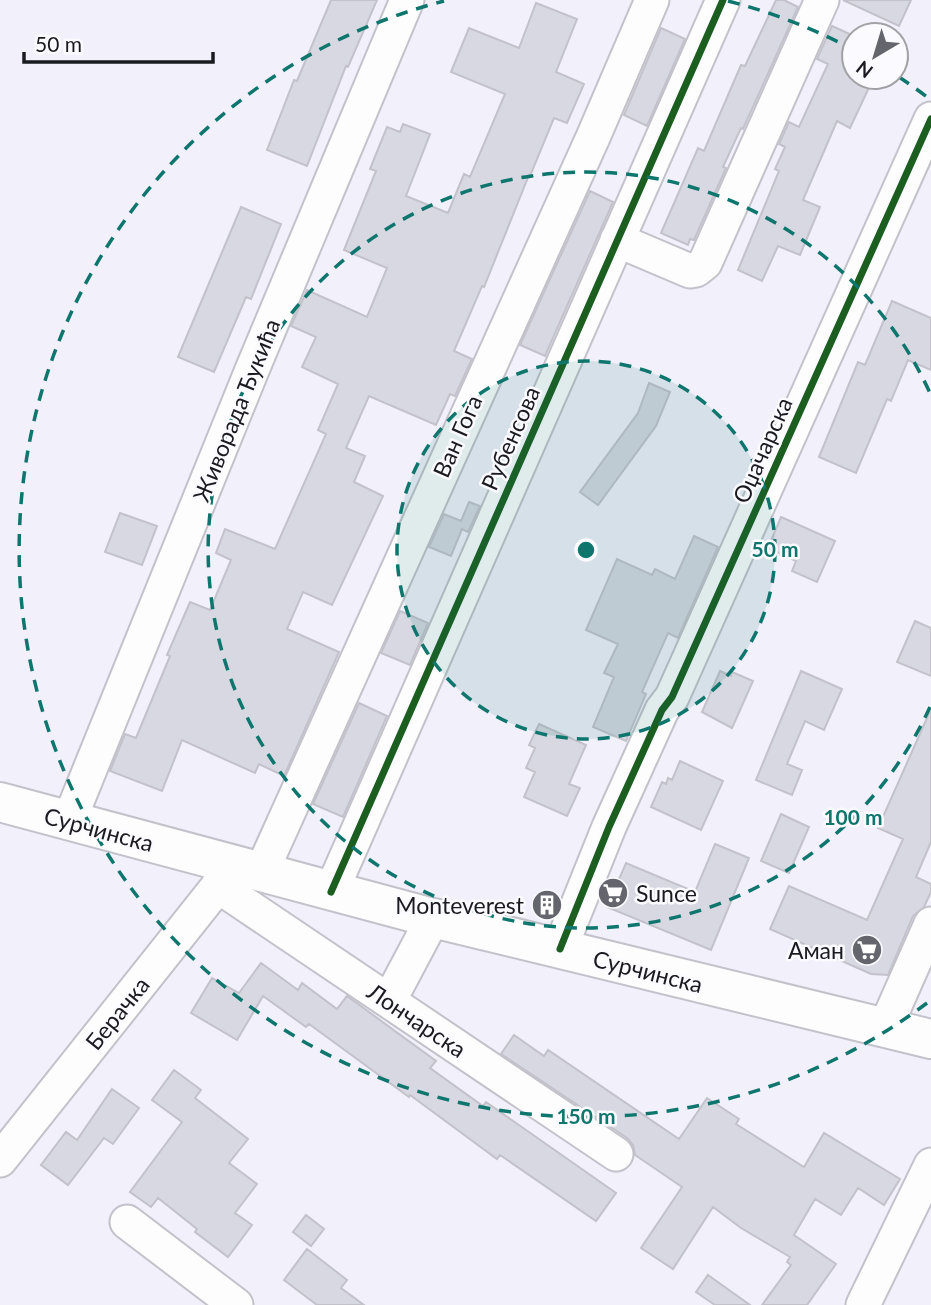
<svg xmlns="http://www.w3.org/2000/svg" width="931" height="1305" viewBox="0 0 931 1305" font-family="Lato,sans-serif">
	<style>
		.building { fill: #d8d8e2; stroke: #c3c2cb; stroke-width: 2 }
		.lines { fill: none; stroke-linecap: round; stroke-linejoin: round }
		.minor-casing { stroke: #c3c2ca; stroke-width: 37 }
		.major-casing { stroke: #c3c2ca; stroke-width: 42 }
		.minor { stroke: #fdfdfe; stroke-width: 33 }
		.major { stroke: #fdfdfe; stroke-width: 38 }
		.cycleway-casing { stroke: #fbfbff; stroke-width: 11 }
		.cycleway { stroke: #1b5e20; stroke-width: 7 }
		.ring { fill: none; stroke: #0f766e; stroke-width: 3.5; stroke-dasharray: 12 9 }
		.labels { text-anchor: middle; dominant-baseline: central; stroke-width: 5; stroke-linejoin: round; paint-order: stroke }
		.street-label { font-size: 23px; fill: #1a1a21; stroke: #fbfbff }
		.poi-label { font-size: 23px; fill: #1a1a21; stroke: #fbfbff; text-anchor: end }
		.centre { fill: #0f766e; stroke: #fbfbff; stroke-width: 3.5 }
		.ring-label { font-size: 21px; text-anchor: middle; font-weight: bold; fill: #0f766e; stroke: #fbfbff; stroke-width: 5; stroke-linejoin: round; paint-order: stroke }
	</style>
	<rect width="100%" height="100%" fill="#f1f0fb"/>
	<path class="building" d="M331,0h46l-29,67 -2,-1 -39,100 -40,-16 27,-70 3,1z
		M776,0h8l14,7 -55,122 -2,-1 -18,39 3,1 -32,72 -4,-1 -2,6 -27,-12 37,-85 6,3 37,-86 4,1z
		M843,0h68l-12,26z
		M536,3l41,16 -21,53 28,12 -17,39 -13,-5 -24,58 -1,-1 -45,112 -2,-1 -28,65 18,8 -17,37 -5,-2 -14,31 -67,-29 -23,52 19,8 -11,26 29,14 -51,109 -29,-13 -16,37 52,23 -55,124 -25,-12 -4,9 -73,-33 -20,51 -52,-20 15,-37 11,4 34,-82 -3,-1 23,-53 20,8 21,-50 -15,-7 9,-24 50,20 51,-115 -8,-4 20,-46 -36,-17 14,-30 -25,-11 16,-36 60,27 20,-49 -43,-18 32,-79 -6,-2 17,-42 13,5 3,-8 27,10 -24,62 42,17 16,-39 6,3 35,-83 -54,-22 18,-44 50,20z
		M832,26l22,10v41h20l-24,51 -13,-7 -34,79 17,7 -20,48 -22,-9 -16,35 -24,-11 41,-99 -4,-2 10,-22 -6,-3 10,-22 10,5 29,-63 -11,-5z
		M661,28l24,11 -38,87 -23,-11z
		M590,191l23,11 -68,154 -25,-11z
		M241,207l40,17 -30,75 -5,-2 -32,75 -36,-15z
		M892,301l39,17v52l-23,-10 -17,41 -4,-2 -31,74 -37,-16 39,-95 7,3z
		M649,383l21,9 -14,34 -58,79 -18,-13 58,-79z
		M469,502l11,4 -12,26 -6,-3 -11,27 -22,-9 15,-33 17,7z
		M120,513l37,13 -15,39 -37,-13z
		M781,517l54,24 -18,41 -25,-11 4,-10 -28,-13z
		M694,536l24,11 -40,91 -10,-5 -26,59 4,2 -20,47 -33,-14 21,-50 -10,-4 14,-29 -32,-14 31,-71 35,16 3,-6 20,10z
		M400,611l28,12 -18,42 -29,-12z
		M915,621l16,7v48l-34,-14z
		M720,671l11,5 1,-4 21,9 -21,47 -30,-16z
		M801,671l41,18 -18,41 -19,-9 -18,43 15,6 -10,25 -36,-15z
		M359,703l28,13 -44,101 -30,-13z
		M931,709v133l-15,35 15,7v8l-7,15 -11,9 -25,59 -17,-1 -101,-45 19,-43 78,34 36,-81 -25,-11z
		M539,724l47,21 -17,39 11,4 -13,28 -43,-19 11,-25 -9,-4 9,-20 -6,-3z
		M680,761l43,20 -22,49 -50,-23 11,-25 4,2 2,-6 4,2z
		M781,814l28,13 -20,46 -28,-12z
		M715,844l34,14 -38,92 -104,-43 19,-44 69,29z
		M261,963l37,27 4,-7 35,26 10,-13 89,65 -6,7 53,38 3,-4 130,91 -20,28 -96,-66 -3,4 -87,-64 -1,2 -100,-73 -3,3 -43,-31 -26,44 -46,-27 21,-35 27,15z
		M514,1035l30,21 4,-6 131,89 28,-41 32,21 -3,5 68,43 20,-34 76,46 -16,26 -26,-17 -17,27 -26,-16 -21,36 42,29 -29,41h-45l29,-40 -4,-3 3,-5 -49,-29 -28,-21 -40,62 -32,-21 41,-61 -47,-32 -2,-10 -6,-7 -126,-84z
		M174,1070l27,20 -6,8 53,41 -19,24 28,21 -22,29 17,12 -24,32 -33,-25 2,-3 -39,-31 -7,9 -21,-15 52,-70 -30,-22z
		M112,1089l27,19 -26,36 -9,-6 -36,47 -27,-20 25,-33 11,8z
		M306,1215l18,14 -13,17 -18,-14z
		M307,1249l40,31 -6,8 23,17h-47l-33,-25z
		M708,1275l42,30h-35l-19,-13z"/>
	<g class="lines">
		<g class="minor-casing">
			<path id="minor" d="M617,240l73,31 6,-1 9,-7 117,-263
				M69,821l183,-451 155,-370
				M261,873l333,-738 58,-135
				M218,886l398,268
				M331,892l392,-892
				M560,949l49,-122 53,-117 10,-13 259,-578
				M389,1001l44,-83
				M885,1028l46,-104
				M0,1160l218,-274 7,-21
				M127,1222l109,83
				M863,1305l68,-140"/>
		</g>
		<g class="major-casing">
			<path id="major" d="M0,802l433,116 498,121"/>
		</g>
		<use href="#minor" class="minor"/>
		<use href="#major" class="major"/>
		<g class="cycleway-casing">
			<path id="cycleway" d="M331,892l392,-892
				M560,949l49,-122 53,-117 10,-13 259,-578"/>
		</g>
		<use href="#cycleway" class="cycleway"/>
	</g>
	<circle cx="586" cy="550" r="189" fill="#0f766e" fill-opacity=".12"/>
	<g class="ring">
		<circle cx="586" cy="550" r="189"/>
		<path d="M930 707A378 378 0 1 1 930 393"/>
		<path d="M927 1003A567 567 0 1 1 444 1M728 1A567 567 0 0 1 852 49M899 77A567 567 0 0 1 927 97"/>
	</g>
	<defs>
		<g id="supermarket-disc" transform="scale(1.575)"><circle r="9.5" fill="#65656d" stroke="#fbfbff"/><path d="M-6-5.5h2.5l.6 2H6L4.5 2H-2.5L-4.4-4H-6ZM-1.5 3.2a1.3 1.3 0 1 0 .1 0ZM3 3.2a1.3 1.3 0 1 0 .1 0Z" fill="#fff"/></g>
		<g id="building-disc" transform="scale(1.575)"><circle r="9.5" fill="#65656d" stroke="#fbfbff"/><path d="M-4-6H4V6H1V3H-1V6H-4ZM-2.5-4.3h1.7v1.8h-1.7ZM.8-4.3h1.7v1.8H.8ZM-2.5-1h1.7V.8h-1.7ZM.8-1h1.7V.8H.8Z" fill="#fff"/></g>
	</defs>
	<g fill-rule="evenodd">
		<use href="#supermarket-disc" x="613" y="893"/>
		<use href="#building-disc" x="547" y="905"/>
		<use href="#supermarket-disc" x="867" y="950"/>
	</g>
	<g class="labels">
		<g class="street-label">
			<text transform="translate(236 410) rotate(-68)">Живорада Ђукића</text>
			<text transform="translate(457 436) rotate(-66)">Ван Гога</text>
			<text transform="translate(510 438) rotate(-66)">Рубенсова</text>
			<text transform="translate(762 450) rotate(-66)">Оџачарска</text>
			<text transform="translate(99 829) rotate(15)">Сурчинска</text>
			<text transform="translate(648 971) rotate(14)">Сурчинска</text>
			<text transform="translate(117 1013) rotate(-51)">Берачка</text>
			<text transform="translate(417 1020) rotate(34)">Лончарска</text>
		</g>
		<g class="poi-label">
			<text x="636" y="893" text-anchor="start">Sunce</text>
			<text x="524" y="905">Monteverest</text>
			<text x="844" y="950">Аман</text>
		</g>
	</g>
	<circle cx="586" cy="550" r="10" class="centre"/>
	<g class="ring-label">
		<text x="775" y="557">50 m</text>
		<text x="853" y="825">100 m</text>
		<text x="586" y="1124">150 m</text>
	</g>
	<g transform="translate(875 56) rotate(218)"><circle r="33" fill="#fbfbff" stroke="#a1a1a6" stroke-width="2"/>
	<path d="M0-5L12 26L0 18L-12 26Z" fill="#65656d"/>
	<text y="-10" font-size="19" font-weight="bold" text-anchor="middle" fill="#1a1a21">N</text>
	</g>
	<path d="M24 52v10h189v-10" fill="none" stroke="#1a1a21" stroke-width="3.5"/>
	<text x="35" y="52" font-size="21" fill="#1a1a21" stroke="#fbfbff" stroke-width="5" paint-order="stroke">50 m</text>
</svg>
